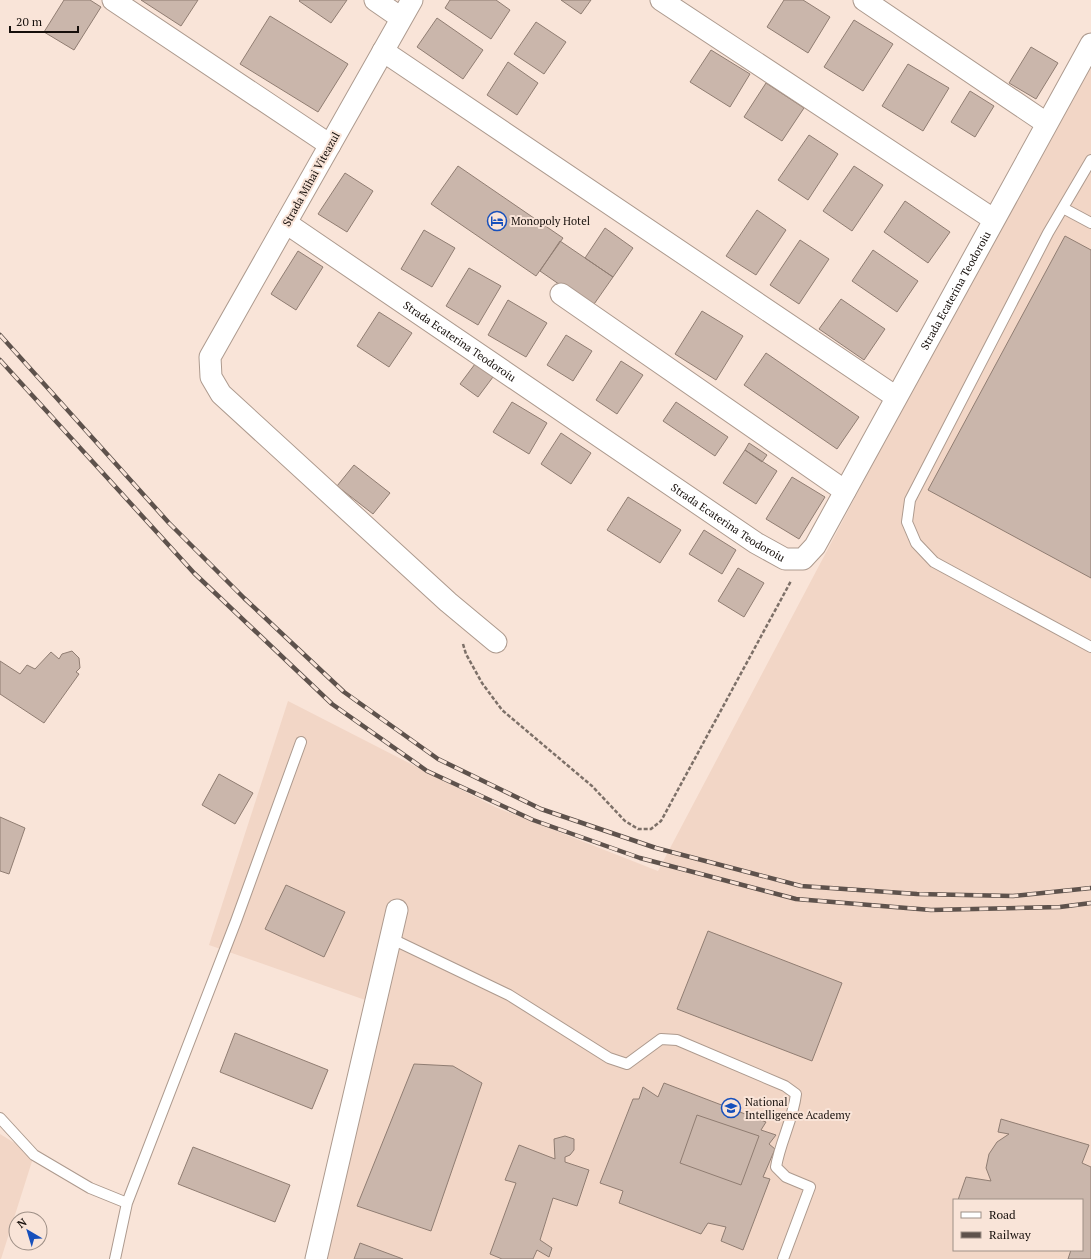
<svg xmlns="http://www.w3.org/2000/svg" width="1091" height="1259" viewBox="0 0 1091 1259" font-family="'PT Serif',serif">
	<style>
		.built { fill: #f2d6c6; fill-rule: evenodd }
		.building { fill: #cab6ab; stroke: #907d72 }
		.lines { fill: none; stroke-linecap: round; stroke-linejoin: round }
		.service-casing { stroke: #ad9a8e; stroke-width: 12 }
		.minor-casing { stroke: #ad9a8e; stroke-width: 23 }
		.path { stroke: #7d7068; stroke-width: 2.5; stroke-dasharray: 4 2; stroke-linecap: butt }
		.service { stroke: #fff; stroke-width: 10 }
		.minor { stroke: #fff; stroke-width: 21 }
		.rail-casing { stroke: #5e524c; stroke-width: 4.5 }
		.rail { stroke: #f9e4d8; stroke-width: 3; stroke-dasharray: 9; stroke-linecap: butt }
		.labels { text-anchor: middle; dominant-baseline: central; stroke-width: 4; stroke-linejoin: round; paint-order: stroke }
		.street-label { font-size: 11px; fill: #160f0b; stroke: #f9e4d8 }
		.poi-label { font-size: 11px; fill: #160f0b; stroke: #f9e4d8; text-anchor: start }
	</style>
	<rect width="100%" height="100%" fill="#f9e4d8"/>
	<path class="built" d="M1089,54l2,1v1204h-776l53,-258 -159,-56 79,-244 207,106 163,64zM954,1200h128v50h-128z
		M0,1134l34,21 -33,104h-1z"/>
	<path class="building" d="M64,0h26l11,7 -27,43 -30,-18z
		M141,0h57l-17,26z
		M300,0h47l-16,23 -32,-22z
		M450,0h46l14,10 -19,29 -46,-31z
		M561,0h30l-10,14z
		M784,0h19l27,17 -22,36 -41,-26z
		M270,16l78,48 -30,48 -78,-48z
		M437,18l46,32 -20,29 -46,-32z
		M854,20l39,24 -30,47 -39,-24z
		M536,22l30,20 -22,32 -30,-20z
		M1031,47l27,16 -22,36 -27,-16z
		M711,50l39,24 -20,33 -40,-25z
		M508,62l30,21 -21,32 -30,-20z
		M908,64l41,24 -26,43 -41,-25z
		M766,83l38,25 -22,33 -38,-24z
		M970,91l24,15 -19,31 -24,-15z
		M809,135l29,19 -30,46 -30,-20z
		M458,166l105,72 -27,38 -105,-72z
		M854,166l29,19 -31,46 -29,-20z
		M345,173l28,18 -26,41 -29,-18z
		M905,201l45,31 -22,31 -44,-31z
		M757,210l29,20 -30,45 -30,-19z
		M605,228l28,20 -20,29 -28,-19z
		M424,230l31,18 -23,39 -31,-18z
		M1065,236l26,14v328l-163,-88z
		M800,240l29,19 -30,45 -29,-19z
		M560,241l53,36 -21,30 -52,-36z
		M873,250l45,31 -21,31 -45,-31z
		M298,251l25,16 -27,43 -25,-16z
		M469,268l32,18 -23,39 -32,-19z
		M841,299l44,30 -21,31 -45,-31z
		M508,300l39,23 -21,34 -38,-22z
		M702,311l41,25 -27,44 -41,-26z
		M379,312l33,21 -23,34 -32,-21z
		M566,335l26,16 -19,30 -26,-16z
		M766,353l93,64 -22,32 -93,-64z
		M621,361l22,14 -26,39 -21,-14z
		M475,364l18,13 -15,20 -18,-13z
		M512,402l35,21 -18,31 -36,-22z
		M676,402l52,35 -13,19 -52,-35z
		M561,433l30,20 -20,31 -30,-20z
		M749,443l18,12 -5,7 -17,-12z
		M745,450l32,21 -21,33 -33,-21z
		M354,465l36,28 -17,21 -36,-28z
		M792,477l33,20 -26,42 -33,-20z
		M628,497l53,33 -21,33 -53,-33z
		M704,530l32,20 -14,24 -33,-20z
		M738,568l26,15 -20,34 -26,-16z
		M72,651l7,7 1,10 -4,4 3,2 -35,49 -44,-29v-33l20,13 7,-9 8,4 16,-17 8,7 3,-5z
		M219,774l34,19 -18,31 -33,-19z
		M0,817l25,11 -16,46 -9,-3z
		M286,885l59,27 -21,45 -59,-28z
		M708,931l134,52 -30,78 -135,-52z
		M235,1033l93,37 -16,39 -92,-37z
		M414,1064l39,2 29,17 -51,148 -74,-25z
		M664,1083l102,39 -5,8 15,5 -7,9 6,5 -12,28 7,2 -27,71 -22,-9 5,-14 -18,-4 -7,11 -82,-31 4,-12 -23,-8 33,-84h6l4,-12 15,10z
		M697,1115l62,21 -18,49 -61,-22z
		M1001,1119l88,26 -7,18 9,4v92h-23l3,-9h11v-50h-124l8,-23 25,4 -5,-13 3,-14 8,-12 12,-8 -11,-2z
		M565,1136l9,3v11l-4,5 -5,2v5l24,8 -12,36 -24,-8 -13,42 12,8 -3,9 -12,-7 -4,9h-31l-12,-5 26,-71 -11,-3 14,-35 36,14 -1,-20z
		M193,1147l97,38 -15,37 -97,-38z
		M360,1243l43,16h-49z"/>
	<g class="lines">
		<g class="service-casing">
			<path id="service" d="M1091,160l-43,73 -138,267 -3,22 9,21 18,19 157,85
				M1063,208l28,15
				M390,938l119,57 100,63 18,6 34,-25 16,1 108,46 11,8c-3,26 -16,48 -20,73l10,10 24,10 -27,72
				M0,1118l34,37 56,33 37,15
				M115,1259l12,-56 109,-282 65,-179"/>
		</g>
		<g class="minor-casing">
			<g id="minor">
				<path d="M113,0l217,145"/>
				<path d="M375,0l26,18"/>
				<path d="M412,0l-202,357 1,20 10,17 227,208 48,40"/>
				<path d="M661,0l332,219"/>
				<path d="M864,0l182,123"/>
				<path d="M383,51l513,346"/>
				<path id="s1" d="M286,223l470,320 29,16h18l12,-13 276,-502"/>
				<path d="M561,294l284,197"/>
				<path d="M316,1259l81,-349"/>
			</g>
		</g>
		<path class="path" d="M463,644l3,10 16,29 20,27 90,76 33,35 13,8h13l10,-8 130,-240"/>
		<use href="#service" class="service"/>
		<use href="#minor" class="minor"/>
		<g class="rail-casing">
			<path id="rail" d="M0,335l169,188 75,75 100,94 94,67 103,50 115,39 145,38 116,8 96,2 78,-8
				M0,360l194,213 138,131 95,67 106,49 107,38 156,41 135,11 129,-3 31,-4"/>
		</g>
		<use href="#rail" class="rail"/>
	</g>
	<defs>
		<g id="hotel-ring" transform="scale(1)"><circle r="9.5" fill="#f9e4d8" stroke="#1750bc" stroke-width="1.5"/><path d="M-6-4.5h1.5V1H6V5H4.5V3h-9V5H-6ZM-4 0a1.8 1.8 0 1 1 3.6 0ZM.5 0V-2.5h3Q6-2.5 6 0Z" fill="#1750bc"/></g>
		<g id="university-ring" transform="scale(1)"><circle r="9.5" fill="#f9e4d8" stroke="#1750bc" stroke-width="1.5"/><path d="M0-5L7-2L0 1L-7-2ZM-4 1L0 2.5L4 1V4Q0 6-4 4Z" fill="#1750bc"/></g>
	</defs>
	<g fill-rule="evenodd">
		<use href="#hotel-ring" x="497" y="221"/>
		<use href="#university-ring" x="731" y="1108"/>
	</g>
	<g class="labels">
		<g class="street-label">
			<text transform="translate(311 179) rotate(-61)">Strada Mihai Viteazul</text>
			<text stroke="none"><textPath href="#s1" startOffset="929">Strada Ecaterina Teodoroiu</textPath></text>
			<text stroke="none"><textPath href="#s1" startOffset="210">Strada Ecaterina Teodoroiu</textPath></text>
			<text stroke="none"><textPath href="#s1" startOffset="534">Strada Ecaterina Teodoroiu</textPath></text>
		</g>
		<g class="poi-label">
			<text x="511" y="221">Monopoly Hotel</text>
			<text x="745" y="1102">National<tspan x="745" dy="13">Intelligence Academy</tspan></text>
		</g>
	</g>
	<rect x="953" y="1199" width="130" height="52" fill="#f9e4d8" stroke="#9e8f86"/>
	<rect x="961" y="1212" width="20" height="6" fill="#ffffff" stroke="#9e8f86"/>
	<text x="989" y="1219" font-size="12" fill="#160f0b">Road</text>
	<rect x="961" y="1232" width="20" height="6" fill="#5e524c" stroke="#9e8f86"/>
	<text x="989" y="1239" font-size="12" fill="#160f0b">Railway</text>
	<g transform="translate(28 1231) rotate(322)"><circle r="19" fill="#f9e4d8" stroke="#9e8f86"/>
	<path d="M0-3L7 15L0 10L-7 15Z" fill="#1750bc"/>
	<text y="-6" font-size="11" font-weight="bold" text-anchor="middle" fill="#160f0b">N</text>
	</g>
	<path d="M10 26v6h68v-6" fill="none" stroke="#160f0b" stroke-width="2"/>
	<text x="16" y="26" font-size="12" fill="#160f0b" stroke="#f9e4d8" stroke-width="3" paint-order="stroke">20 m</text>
</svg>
